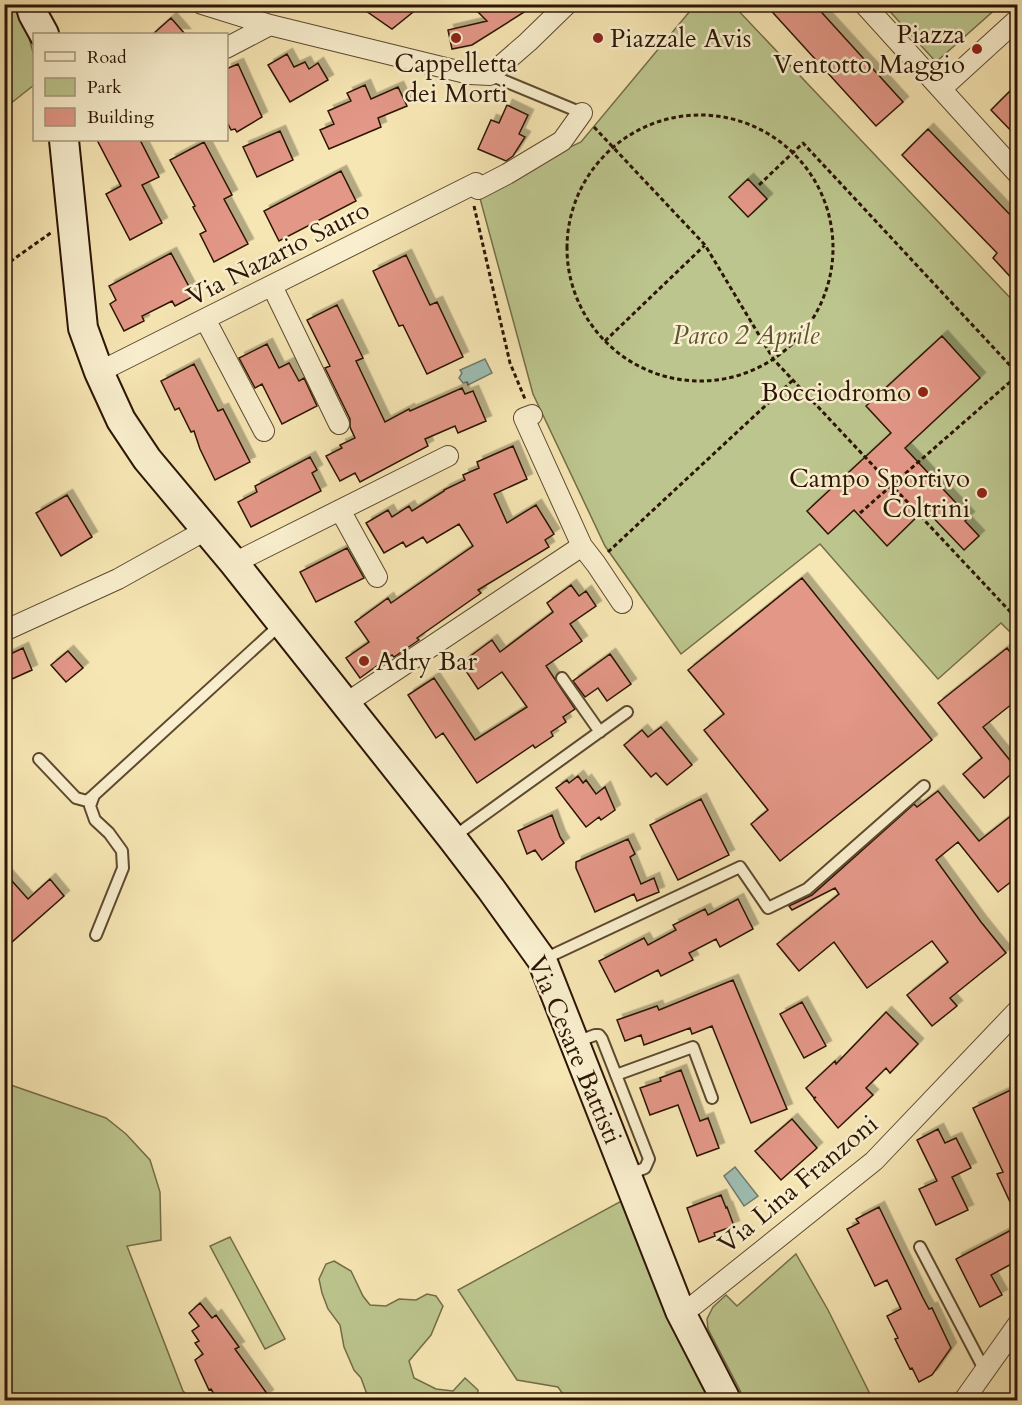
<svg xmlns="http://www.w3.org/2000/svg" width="1022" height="1405" viewBox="0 0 1022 1405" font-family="Cardo,serif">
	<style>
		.green { fill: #bcc58d; stroke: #746d48; stroke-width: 1.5 }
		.water { fill: #9ebeb3; stroke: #707a6d; stroke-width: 1.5 }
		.building { fill: #e39787; stroke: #2c1504; stroke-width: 1.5; filter: url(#shadow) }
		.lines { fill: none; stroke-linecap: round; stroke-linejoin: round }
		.lane-casing { stroke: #5e4930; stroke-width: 14 }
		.street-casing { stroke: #5e4930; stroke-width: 22 }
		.secondary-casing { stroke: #2c1504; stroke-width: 32 }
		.path { stroke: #2c1504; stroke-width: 3; stroke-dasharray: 4.5 3; stroke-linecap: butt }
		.lane { stroke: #f9efce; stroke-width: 10 }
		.street { stroke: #f9efce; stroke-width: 20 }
		.secondary { stroke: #f9efce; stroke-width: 28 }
		.poi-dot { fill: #8f2418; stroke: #f9efce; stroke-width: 2 }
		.labels { text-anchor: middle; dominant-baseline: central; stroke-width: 5; stroke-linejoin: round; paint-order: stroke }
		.poi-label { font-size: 26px; fill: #2c1504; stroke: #f9efce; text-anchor: end }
		.street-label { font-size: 26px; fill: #2c1504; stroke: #f9efce }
		.park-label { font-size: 26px; font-style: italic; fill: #5e5334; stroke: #f9efce }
	</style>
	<defs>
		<filter id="shadow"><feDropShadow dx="5.5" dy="-5.5" stdDeviation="0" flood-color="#0004"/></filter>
	</defs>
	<rect width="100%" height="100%" fill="#f6e6b3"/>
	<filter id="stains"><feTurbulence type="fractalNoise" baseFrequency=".00333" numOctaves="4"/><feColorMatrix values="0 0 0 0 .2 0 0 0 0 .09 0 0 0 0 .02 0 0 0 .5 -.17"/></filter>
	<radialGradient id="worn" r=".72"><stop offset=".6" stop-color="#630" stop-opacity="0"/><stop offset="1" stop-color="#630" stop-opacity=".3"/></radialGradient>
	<path class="green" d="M998,4l1,2 -63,56 -52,-57z
		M5,5h15l14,51v29l-29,23z
		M695,5h38l284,300v334l-16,-16 -63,56 -118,-135 -139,110 -76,-108 -72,-152 -55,-203 103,-49z
		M5,1083l101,35 20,16 24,26 10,32 1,48 -34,6 56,145 9,9h-187z
		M625,1199l86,201h-144l-9,-13 -41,-7 -59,-90z
		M230,1237l55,102 -20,10 -55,-103z
		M796,1254l32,56 45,90h-128l-37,-71 -1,-10 6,-12 13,-12 11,11z
		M334,1261l17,10 12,25 7,9 16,1 13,-7 17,1 11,-6 9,2 7,10 -12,29 -22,26 5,17 22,11 17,2 12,-13 13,12 -1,10h-108l-8,-22 -7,-8 -10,-23 -4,-22 -12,-16 -6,-16 -3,-14 7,-15z"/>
	<path class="water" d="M485,359l7,14 -24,12 -1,-3 -4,1 -4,-5 3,-5 -2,-3z
		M735,1167l23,29 -14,10 -20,-30z"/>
	<path class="building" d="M356,4h67l-31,25z
		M470,4h67l-65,41 -20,4 -4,-19 39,-9z
		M765,4h49l89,98 -27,24z
		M171,18l14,16h-32z
		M287,54l7,13 11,-5 4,7 9,-6 10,17 -38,22 -22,-37z
		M238,64l24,53 -25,15 -2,-3 -4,1 -5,-10v-51z
		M1017,84v53l-26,-27z
		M365,85l6,14 27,-12 9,19 -29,12 3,9 -52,22 -9,-19 14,-6 -6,-13 23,-10 -4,-8z
		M507,105l21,10 -9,19 6,3 -12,19 -7,5 -28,-12 13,-29 8,3z
		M928,129l89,93v62l-24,-26 4,-5 -95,-98z
		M280,131l13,29 -36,17 -14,-30z
		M97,140h43l19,37 -17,8 20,38 -32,17 -24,-46 15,-8z
		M204,142l28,53 -8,4 24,45 -34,18 -14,-28 6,-3 -13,-24 2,-1 -25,-46z
		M341,171l15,30 -77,40 -15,-30z
		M748,179l19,20 -19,18 -19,-20z
		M171,253l23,43 -19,10 -3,-5 -30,15 2,5 -20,10 -14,-27 6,-4 -7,-14z
		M406,255l24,50 7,-3 26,55 -36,17 -24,-49 -4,1 -26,-55z
		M337,305l26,53 -7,3 29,61 24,-13 1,2 52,-23 3,6 8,-3 13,30 -28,12 -3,-7 -30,13 3,7 -68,36 -5,-9 -15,8 -14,-25 16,-8 -2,-3 15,-7 -5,-11v-8l-25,-51 5,-2 -23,-46z
		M942,336l38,42 -75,70 64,69 -4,4 14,15 -15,14 -39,-41 -38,37 -33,-36 -26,24 -21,-23 84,-78 -25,-27z
		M267,344l12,24 10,-5 10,18 5,-3 13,28 -35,18 -20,-40 -7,4 -16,-30z
		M194,364l24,47 5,-2 27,53 -35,18 -15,-31 -6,-18 -3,1 -12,-24 -4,2 -14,-29z
		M513,446l14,33 -33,15 13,29 29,-18 18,29 -9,6 4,7 -71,43 3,3 -64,45 2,2 -25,17 -2,-2 -32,23 -14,-20 23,-16 -14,-20 33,-24 3,5 82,-57 -14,-22 -32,19 -4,-6 -17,10 -3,-5 -19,11 -18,-30 22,-13 4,7 17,-11 3,5 32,-20v-1l21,-10 -2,-5 16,-7 -2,-6z
		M310,457l7,13 -5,3 9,18 -70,36 -13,-25 19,-10 -2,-6z
		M67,495l25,42 -31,19 -25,-43z
		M347,548l17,30 -48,24 -16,-30z
		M802,578l130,162 -152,121 -29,-37 17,-14 -64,-80 20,-16 -36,-44z
		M571,585l8,11 7,-5 10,15 -26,18 12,17 -36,25 29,43 -12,8 3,5 -15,10 2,4 -18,12 -2,-3 -56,38 -34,-50 -7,5 -28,-43 26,-17 41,62 52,-33 -25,-35 -24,17 -12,-18 5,-4 -6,-7 27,-20 8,12 53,-40 -6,-9z
		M23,648l9,22 -20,9 -8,-15v-7z
		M1007,648l10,13v39l-34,27 34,42 -33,29 -21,-24 19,-16 -44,-55z
		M68,651l15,17 -17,14 -15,-17z
		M610,654l21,30 -24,17 -9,-13 -13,9 -12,-16z
		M661,727l31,38 -25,20 -11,-12 -5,4 -27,-32 18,-15 6,7z
		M578,776l5,7 3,-3 10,14 9,-7 10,23 -14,10 -2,-3 -13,10 -30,-39 11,-8 2,3z
		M938,791l41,50 33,-26 5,8v54l-19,15 -40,-50 -22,18 45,62 25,31 -56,45 7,8 -25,20 -25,-31 41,-33 -16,-21 -65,47 -33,-46 -35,29 -22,-27 62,-50 -4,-6 -43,22 -3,-4 23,-11 102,-91 3,3z
		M701,799l28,56 -51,25 -28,-55z
		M552,815l8,22 4,6 -22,17 -7,-10 -8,4 -9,-23z
		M628,839l7,15 -5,3 11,27 13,-6 5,14 -22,9 -3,-7 -39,18 -19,-44v-6z
		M4,872l24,27 22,-20 14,17 -60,53z
		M738,899l15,30 -33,18 -4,-8 -27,14 4,7 -32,16 -3,-6 -43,22 -16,-31 45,-23 4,7 28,-15 -3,-5 32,-16 3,6z
		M733,980l54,129 -36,14 -39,-97 -20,8 -2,-6 -46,17 -3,-10 -16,6 -8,-21 40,-14 2,4z
		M802,1002l24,44 -22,12 -24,-44z
		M886,1012l32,32 -28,29 -4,-5 -20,20 7,7 -35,33 -24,-29 2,-2 -2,1 -8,-10 29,-27 1,3z
		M681,1070l19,51 8,-3 11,30 -22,8 -19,-51 -28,10 -10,-27 21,-7 -1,-3z
		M1017,1087v130l-20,-43 6,-2 -30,-64z
		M792,1119l25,29 -36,32 -26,-29z
		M938,1129l7,14 11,-5 15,30 -19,9 16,33 -32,15 -17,-36 18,-8 -20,-41z
		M721,1195l5,13 1,-1 7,19 -20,7 1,3 -16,6 -12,-34z
		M879,1207l44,91 6,11 3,-1 19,40 -19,27 -13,7 -7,-14 -2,1 -15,-30 3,-1 -11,-22 14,-7 -14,-29 -12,6 -28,-57 12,-6 -3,-4z
		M1017,1227v34l-26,14 11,20 -22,12 -24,-48z
		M200,1303l12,15 4,-3 23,32 -4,2 33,46 -8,6h-42l-7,-12 -2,1 -14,-30 8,-6 -8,-11 4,-2 -7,-10 7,-5 -10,-13z"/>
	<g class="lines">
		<g class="lane-casing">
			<path id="lane" d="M490,75l92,38 2,-2
				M562,678l38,54
				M39,759l37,39 11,3 7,-6
				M452,838l175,-126
				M96,935l27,-67 -1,-17 -13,-18 -14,-13 -5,-14 4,-11 187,-171
				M542,960l198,-93 28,41 39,-19 117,-103
				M576,1042l19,-7h4l3,4 47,120 -4,9 -18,7
				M616,1075l77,-28 19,51
				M920,1247l65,124"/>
		</g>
		<g class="street-casing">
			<path id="street" d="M202,4l68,21 200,49 20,1 38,-33 39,-38
				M864,4l154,170
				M226,48l44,-23
				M941,89l77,-70
				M272,286l67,138
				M205,319l59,112
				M99,372l377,-189 2,6 29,-15 55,-33 20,-28
				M532,415l-8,3 58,128 14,18 26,39
				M340,510l37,67
				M234,563l214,-107
				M4,631l114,-52 88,-49
				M345,704l237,-158
				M680,1311l14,-6 180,-144 144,-151
				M964,1400l54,-76"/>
		</g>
		<g class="secondary-casing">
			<path id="secondary" d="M30,4l3,10 11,20
				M64,140l19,188 16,44 22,48 26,39 87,104 218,275 39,51 51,71 138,351 46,89"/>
		</g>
		<path class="path" d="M166,4l18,5
			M567 248a133 133 0 1 1 266 0a133 133 0 1 1-266 0Z
			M594,127l111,118 69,115 244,260
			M759,185l44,-42 215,231
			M474,206l36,157 15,36
			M4,266l48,-34
			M605,341l100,-96
			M860,513l158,-138
			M608,552l184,-171"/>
		<use href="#lane" class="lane"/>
		<use href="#street" class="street"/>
		<use href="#secondary" class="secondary"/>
	</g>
	<g class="poi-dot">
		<circle cx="456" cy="38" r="6"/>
		<circle cx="598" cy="38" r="6"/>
		<circle cx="977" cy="49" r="6"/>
		<circle cx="923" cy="392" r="6"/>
		<circle cx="982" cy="493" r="6"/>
		<circle cx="364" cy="661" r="6"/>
	</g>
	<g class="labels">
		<g class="poi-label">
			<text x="965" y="34">Piazza<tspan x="965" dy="30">Ventotto Maggio</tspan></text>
			<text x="610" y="38" text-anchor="start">Piazzale Avis</text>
			<text x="456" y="63" text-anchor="middle">Cappelletta<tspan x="456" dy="30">dei Morti</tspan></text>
			<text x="911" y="392">Bocciodromo</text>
			<text x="970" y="478">Campo Sportivo<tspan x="970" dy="30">Coltrini</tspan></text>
			<text x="376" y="661" text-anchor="start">Adry Bar</text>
		</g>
		<g class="street-label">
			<text transform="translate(278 253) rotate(-27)">Via Nazario Sauro</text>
			<text transform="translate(575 1050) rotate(67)">Via Cesare Battisti</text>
			<text transform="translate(798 1184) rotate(-40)">Via Lina Franzoni</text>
		</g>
		<g class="park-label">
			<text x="746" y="335">Parco 2 Aprile</text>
		</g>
	</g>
	<rect width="1022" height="1405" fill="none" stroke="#f6e6b3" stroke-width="24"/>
	<rect x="6" y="6" width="1010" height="1393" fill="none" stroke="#2c1504" stroke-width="3"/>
	<rect x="12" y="12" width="998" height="1381" fill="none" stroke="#2c1504" stroke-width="1.5"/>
	<rect x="33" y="33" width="195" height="108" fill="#f9efce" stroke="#a7987d" stroke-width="1.5"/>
	<rect x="45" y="52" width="30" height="9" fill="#f9efce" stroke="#a7987d" stroke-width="1.5"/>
	<text x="87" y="63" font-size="18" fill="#2c1504">Road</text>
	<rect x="45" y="78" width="30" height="18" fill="#bcc58d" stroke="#a7987d" stroke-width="1.5"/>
	<text x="87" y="93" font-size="18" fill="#2c1504">Park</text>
	<rect x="45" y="108" width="30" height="18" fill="#e39787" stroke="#a7987d" stroke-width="1.5"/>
	<text x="87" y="123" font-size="18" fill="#2c1504">Building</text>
	<rect width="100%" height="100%" filter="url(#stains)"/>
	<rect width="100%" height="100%" fill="url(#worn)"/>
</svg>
